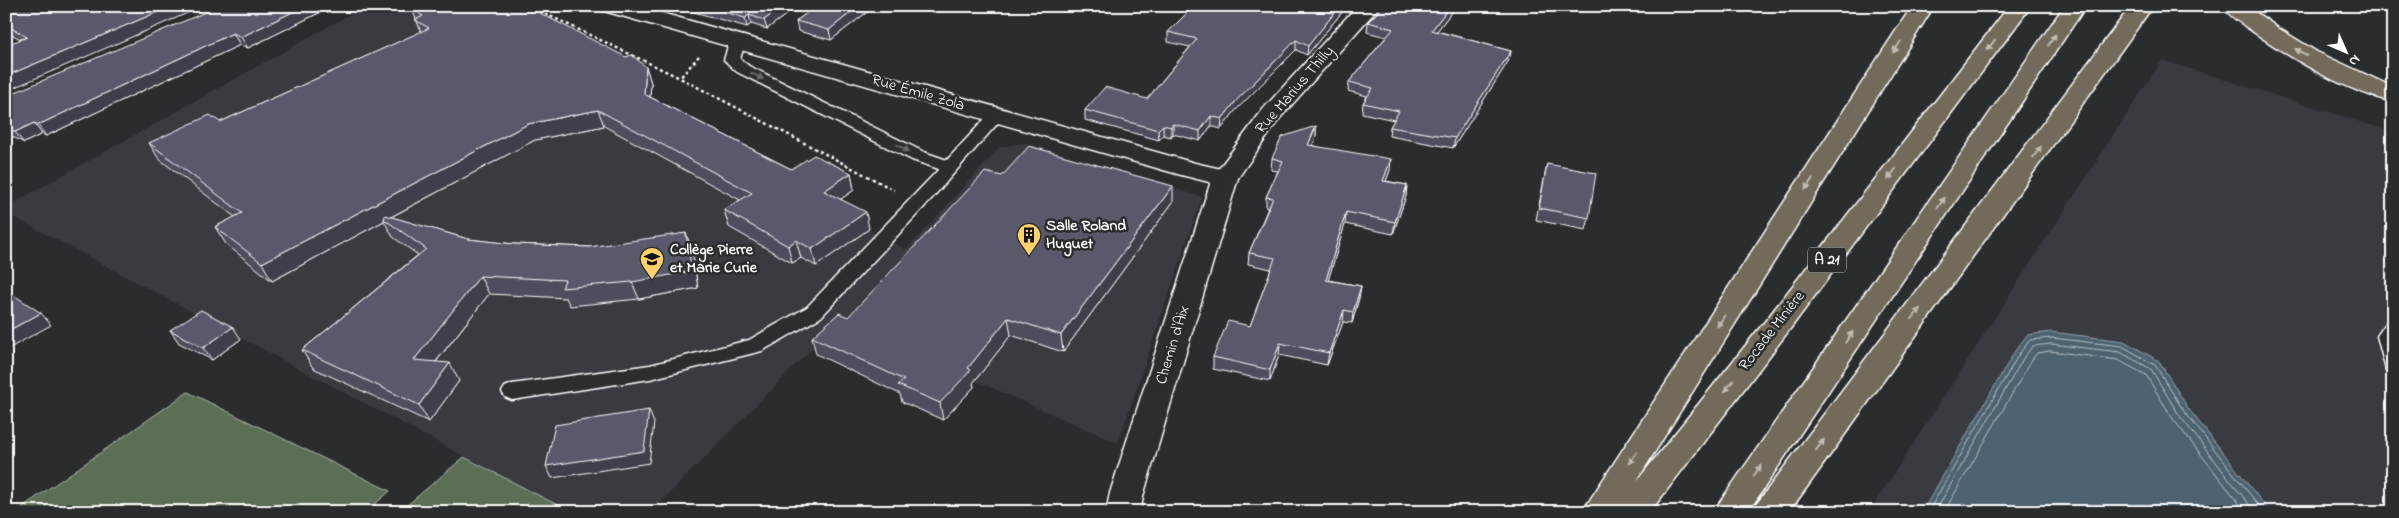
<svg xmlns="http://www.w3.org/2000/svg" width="2399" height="518" viewBox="0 0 2399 518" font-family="'Indie Flower',sans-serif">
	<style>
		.built { fill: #383a41 }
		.green { fill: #5c6e57; stroke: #aeb6ab }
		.water { fill: #4d6371; stroke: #94a1aa }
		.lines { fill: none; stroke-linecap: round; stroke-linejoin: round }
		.shore { stroke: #b8c1c6; stroke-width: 1 }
		.service-casing { stroke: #fff; stroke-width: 3 }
		.minor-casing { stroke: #fff; stroke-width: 3 }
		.tertiary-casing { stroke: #fff; stroke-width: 3 }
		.motorway-casing { stroke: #fff; stroke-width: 3 }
		.path { stroke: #fff; stroke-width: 2.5; stroke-dasharray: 3 3; stroke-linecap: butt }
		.service { fill: #2a2d2e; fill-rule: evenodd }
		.minor { fill: #2a2d2e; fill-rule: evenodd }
		.tertiary { fill: #2a2d2e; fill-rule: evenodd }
		.motorway { fill: #726b5a; fill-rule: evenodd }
		.wall { fill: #4d4d5d; stroke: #fff }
		.shaded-wall { fill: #3e3f4c; stroke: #fff }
		.building { fill: #595a6c; stroke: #fff }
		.oneway { fill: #c0bcb5 }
		.oneway2 { fill: #6a6c6d }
		.labels { text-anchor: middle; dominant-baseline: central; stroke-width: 5; stroke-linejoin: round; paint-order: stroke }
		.shield { fill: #2a2d2e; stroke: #bfc0c0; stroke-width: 1 }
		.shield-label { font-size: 15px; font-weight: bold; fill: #fff }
		.street-label { font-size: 16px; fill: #fff; stroke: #2a2d2e }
		.poi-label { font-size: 16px; font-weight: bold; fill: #fff; stroke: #2a2d2e; text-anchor: start }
	</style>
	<rect width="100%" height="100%" fill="#2a2d2e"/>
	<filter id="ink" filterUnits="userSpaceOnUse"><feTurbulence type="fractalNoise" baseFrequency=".02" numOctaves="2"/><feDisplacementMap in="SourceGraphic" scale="10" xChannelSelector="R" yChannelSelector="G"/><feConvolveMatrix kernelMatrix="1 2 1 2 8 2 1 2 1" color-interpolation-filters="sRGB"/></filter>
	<g filter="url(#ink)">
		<path class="built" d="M365,6h137l145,95 148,85 23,-15 36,19 -25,17 54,31 24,11 93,-102 25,-4 177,54 -84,246 -279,-122 -188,191h-82l-563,-299v-6z
			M2162,60l231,72v380h-524z"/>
		<path class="green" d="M188,392l202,99 -24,21h-351z
			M464,457l107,55h-172z"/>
		<path class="water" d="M2051,332l73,9 35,20 29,47 82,104h-348l93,-161 12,-16z"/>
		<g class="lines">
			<path class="shore" d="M1928,512l91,-158 11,-14 22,-2 70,8 33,19 29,46 80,101
				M1935,512l89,-155 9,-11 18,-2 69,8 31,17 28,46 76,97
				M1944,512l87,-151 6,-8 14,-2 67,9 28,15 27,44 73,93"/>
			<g class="service-casing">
				<path id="service" d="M737,38l8,5 -5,16 9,7 175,86 23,8 44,-48h12l2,3 -79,90 -105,112 -59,34 -112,28 -138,21 -7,-3 -3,-5 3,-5 7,-3 138,-19 99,-25 58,-33 132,-138 -27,-9 -175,-88 -13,-12 5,-17z
					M2393,321v51l-7,-2 -9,-34 9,-13z"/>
			</g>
			<g class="minor-casing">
				<path id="minor" d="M1357,6h23l-100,112 -42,60 -94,315 -4,19h-34l4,-19 102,-315 52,-70z"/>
			</g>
			<g class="tertiary-casing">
				<path id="tertiary" d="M601,6h36l558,157 39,9 4,6 -4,6 -9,2 -44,-11 -577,-164z"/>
			</g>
			<g class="motorway-casing">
				<path id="motorway" d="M1912,6h22l-298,476 134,-167 239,-309h22l-241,323 -140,183h-68z
					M2064,6h22l-338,506h-35z
					M2131,6h22l-364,506h-36l5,-10z
					M2222,6h25l31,22 39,24 76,35v15c-50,-12 -99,-42 -141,-71 -10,-7 -23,-15 -30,-25z"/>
			</g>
			<path class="path" d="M529,6l151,72
				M699,56l-19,22 214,112"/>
			<use href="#service" class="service"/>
			<use href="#minor" class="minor"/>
			<use href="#tertiary" class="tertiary"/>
			<use href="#motorway" class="motorway"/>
		</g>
		<path class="wall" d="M6,6h198l-184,33 -14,-8z
			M333,6l-85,42 -8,-3 -194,91 -4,-2 -18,9 -18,-10v-37z
			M673,6h123v1l-29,22 -16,-5 -4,3z
			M816,6h54l1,3 -40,31 -33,-9 -2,-10z
			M1347,6l-40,49 -11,-5 -61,61 -14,18 -10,-3 -11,15 -27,-7 -2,3 -8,-2 -4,5 -74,-20v-10l62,-11 43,-52 -22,-5v-10z
			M1456,6l-19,25 74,20 -2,9 -56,88 -64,-12 1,-9 4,-7 -32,-7 1,-10 4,-7 -19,-5 1,-9 37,-45 -19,-5 1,-10z
			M412,9l214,48 20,10 5,16 -1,14 141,72 60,4 3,17 -13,9 28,30 -53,37 -15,-8 -9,5 -63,-36 -5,-17 16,-10 -136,-74 -69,14 -144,77 77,22 46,5 75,3 103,3 6,38 -59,11 -69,7 -4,-8 -77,-4 -53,68 23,19 -30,41 -116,-54 -11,-18 116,-95 -25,-18 -9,-16 -112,60 -46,-37 -11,-17 20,-10 -76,-58 -10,-16 71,-21 201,-90z
			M1316,126v11l-4,8 78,25 -4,11 21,4 -1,11 -13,38 -48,-10 -17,56 33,6 -2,12 -7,25 -9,-1 -16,43 -48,-10 -9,26 -57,-12v-12l37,-31 21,-57 -23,-5 1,-11 19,-45h-2v-11l12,-26 -7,-1 1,-12z
			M1547,164l42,54 -3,12 -50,-10z
			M1002,176l171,26 -110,150 -52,-17 -38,48 1,4 -31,33 -41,-18 -2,-8 -84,-40 -4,-17 36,-20z
			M170,330l71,9 -29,21 -33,-17z"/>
		<path class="shaded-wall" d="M172,6h32l-198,85v-15z
			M305,6h28l-85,42 -7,-11z
			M783,6h13v1l-29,22 -3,-9z
			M859,6h11l1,3 -40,31 -2,-10z
			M1340,6h7l-40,49 1,-9z
			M1450,6h6l-25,33 1,-9z
			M749,15l2,9 -4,3 -2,-9z
			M233,33l7,12 -194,91 -8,-11z
			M1296,40v10l-61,61 -14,18 1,-10 14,-18z
			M1511,51l-2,9 -56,88 2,-10z
			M646,67l5,16 -2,27 -5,-16z
			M598,110l6,16 -69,14 -150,80 -1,-1v2l-112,60 -10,-18 266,-139z
			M1211,116v10l-11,15v-10z
			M34,123l8,11 -18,9 -9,-11z
			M1173,124v10l-2,3v-10z
			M1163,125v10l-4,5 -1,-10z
			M1316,126v11l-8,19v-11z
			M1391,159l-1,11 -8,22 1,-11z
			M851,173l3,17 -26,18 -4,-17z
			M1407,185l-1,11 -13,38 2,-12z
			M1173,186v16l-110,150 -2,-17z
			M866,212l3,17 -53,37 -4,-17z
			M1346,212l-1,12 -20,67 1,-11z
			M686,233l6,17 6,38 -59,11 -7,-17z
			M796,240l5,18 -9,5 -4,-17z
			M480,276l9,18 -66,84 -9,-18z
			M1361,286l-2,12 -7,25 1,-11z
			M1344,310l-1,12 -16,43 2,-12z
			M41,313l10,12 -45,25v-18z
			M1008,318l3,17 -38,48 1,4 -31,33 -3,-17z
			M233,327l8,12 -29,21 -9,-12z
			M1280,343l-1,12 -9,26v-11z
			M450,363l9,18 -30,41 -10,-17z
			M649,410l5,13 -5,40 -97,15 -6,-12z"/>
		<path class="building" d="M6,6h166l-166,70v-31l21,-8 -21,-12z
			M220,6h85l-64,31 -8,-4 -195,92 -4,-2 -19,9 -9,-6v-30z
			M419,6h107l100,51 6,-2 14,12 -2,27 147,75 23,-14 37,18 -27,18 42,21 -54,37 -16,-9 -8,6 -64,-36 28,-17 -154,-83 -70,14 -266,139 -47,-36 27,-14 -93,-70 61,-28 10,7 209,-94 -14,-8 8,-4 -11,-7z
			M703,6h80l-19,14 -15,-5 -4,3z
			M816,6h43l-30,24 -33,-9z
			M1194,6h146l-32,40 -12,-6 -60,61 -14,18 -11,-3 -11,15 -27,-7 -2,3 -8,-2 -5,5 -73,-20 20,-23 42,12 50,-60 -29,-7z
			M1384,6h66l-18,24 79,21 -56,87 -65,-11 9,-16 -36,-8 10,-15 -24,-6 44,-53 -25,-7z
			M1316,126l-8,19 83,14 -8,22 24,4 -12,37 -49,-10 -20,68 35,6 -8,26 -9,-2 -15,43 -49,-10 -10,27 -57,-13 15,-36 22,5 25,-68 -26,-5 24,-55 -7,-1 17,-36 -11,-3 10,-21z
			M1029,146l144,40 -112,149 -53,-17 -40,50 3,2 -31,33 -42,-18 6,-5 -92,-43 27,-24 9,4 137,-145 17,4z
			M1547,164l49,9 -7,45 -50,-10z
			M385,215l83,24 46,5 75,3 97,-14 6,38 -60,11 -70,6 3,-8 -85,-4 -66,84 36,3 -31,42 -117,-55 124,-101 -42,-30z
			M6,290l35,23 -35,19z
			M201,310l32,17 -30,21 -33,-18z
			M649,410l-5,41 -98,15 9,-41z"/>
		<defs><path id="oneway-solid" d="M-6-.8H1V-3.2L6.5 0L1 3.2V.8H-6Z" transform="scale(1.25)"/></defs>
		<g class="oneway">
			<use href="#oneway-solid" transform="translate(2052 40) rotate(-56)"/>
			<use href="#oneway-solid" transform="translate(1991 45) rotate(127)"/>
			<use href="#oneway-solid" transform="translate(1897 47) rotate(123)"/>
			<use href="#oneway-solid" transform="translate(2301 52) rotate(-151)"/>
			<use href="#oneway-solid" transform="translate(2037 152) rotate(-54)"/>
			<use href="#oneway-solid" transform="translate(1892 174) rotate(127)"/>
			<use href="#oneway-solid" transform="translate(1809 184) rotate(123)"/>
			<use href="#oneway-solid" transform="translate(1941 203) rotate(-56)"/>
			<use href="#oneway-solid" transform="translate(1916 314) rotate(-53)"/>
			<use href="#oneway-solid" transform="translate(1721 321) rotate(123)"/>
			<use href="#oneway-solid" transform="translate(1849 337) rotate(-56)"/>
			<use href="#oneway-solid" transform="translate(1729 386) rotate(128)"/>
			<use href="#oneway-solid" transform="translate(1820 445) rotate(-53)"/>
			<use href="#oneway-solid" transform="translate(1633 458) rotate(123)"/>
			<use href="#oneway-solid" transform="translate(1757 471) rotate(-56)"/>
		</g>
		<g class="oneway2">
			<use href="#oneway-solid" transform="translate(757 76) rotate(27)"/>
			<use href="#oneway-solid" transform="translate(903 148) rotate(27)"/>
		</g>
	</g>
	<defs>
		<g id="building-pin" transform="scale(1.25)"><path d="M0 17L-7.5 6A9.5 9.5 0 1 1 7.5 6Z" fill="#ffd166" stroke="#2a2d2e"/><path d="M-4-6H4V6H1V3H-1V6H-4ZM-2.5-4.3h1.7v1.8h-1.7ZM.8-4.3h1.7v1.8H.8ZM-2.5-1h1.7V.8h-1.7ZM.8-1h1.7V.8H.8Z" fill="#111"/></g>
		<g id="school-pin" transform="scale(1.25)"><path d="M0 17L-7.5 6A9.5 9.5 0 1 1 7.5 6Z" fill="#ffd166" stroke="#2a2d2e"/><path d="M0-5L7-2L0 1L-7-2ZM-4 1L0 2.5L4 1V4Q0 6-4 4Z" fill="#111"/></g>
	</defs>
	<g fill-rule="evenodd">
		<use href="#building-pin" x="1029" y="235"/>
		<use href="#school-pin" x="652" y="259"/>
	</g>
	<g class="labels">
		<rect class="shield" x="1808" y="247.5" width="38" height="25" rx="4"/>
		<g class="shield-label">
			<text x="1827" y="260">A 21</text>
		</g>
		<g class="street-label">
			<text transform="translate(1295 90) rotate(-49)">Rue Marius Thilly</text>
			<text transform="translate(918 93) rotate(16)">Rue Émile Zola</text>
			<text transform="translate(1772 331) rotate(-52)">Rocade Minière</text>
			<text transform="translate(1173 345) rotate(-73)">Chemin d'Aix</text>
		</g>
		<g class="poi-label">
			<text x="1046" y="226">Salle Roland<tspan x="1046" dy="18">Huguet</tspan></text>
			<text x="670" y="250">Collège Pierre<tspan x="670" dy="18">et Marie Curie</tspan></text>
		</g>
	</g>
	<rect width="2399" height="518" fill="none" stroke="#2a2d2e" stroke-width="25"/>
	<rect x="12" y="12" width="2374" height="493" fill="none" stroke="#fff" stroke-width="2" filter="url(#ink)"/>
	<g transform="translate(2346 52) rotate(135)" stroke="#2a2d2e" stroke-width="4" paint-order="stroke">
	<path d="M0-4L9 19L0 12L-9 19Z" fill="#ffffff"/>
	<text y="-8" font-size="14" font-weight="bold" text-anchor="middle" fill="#ffffff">N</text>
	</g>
</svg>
